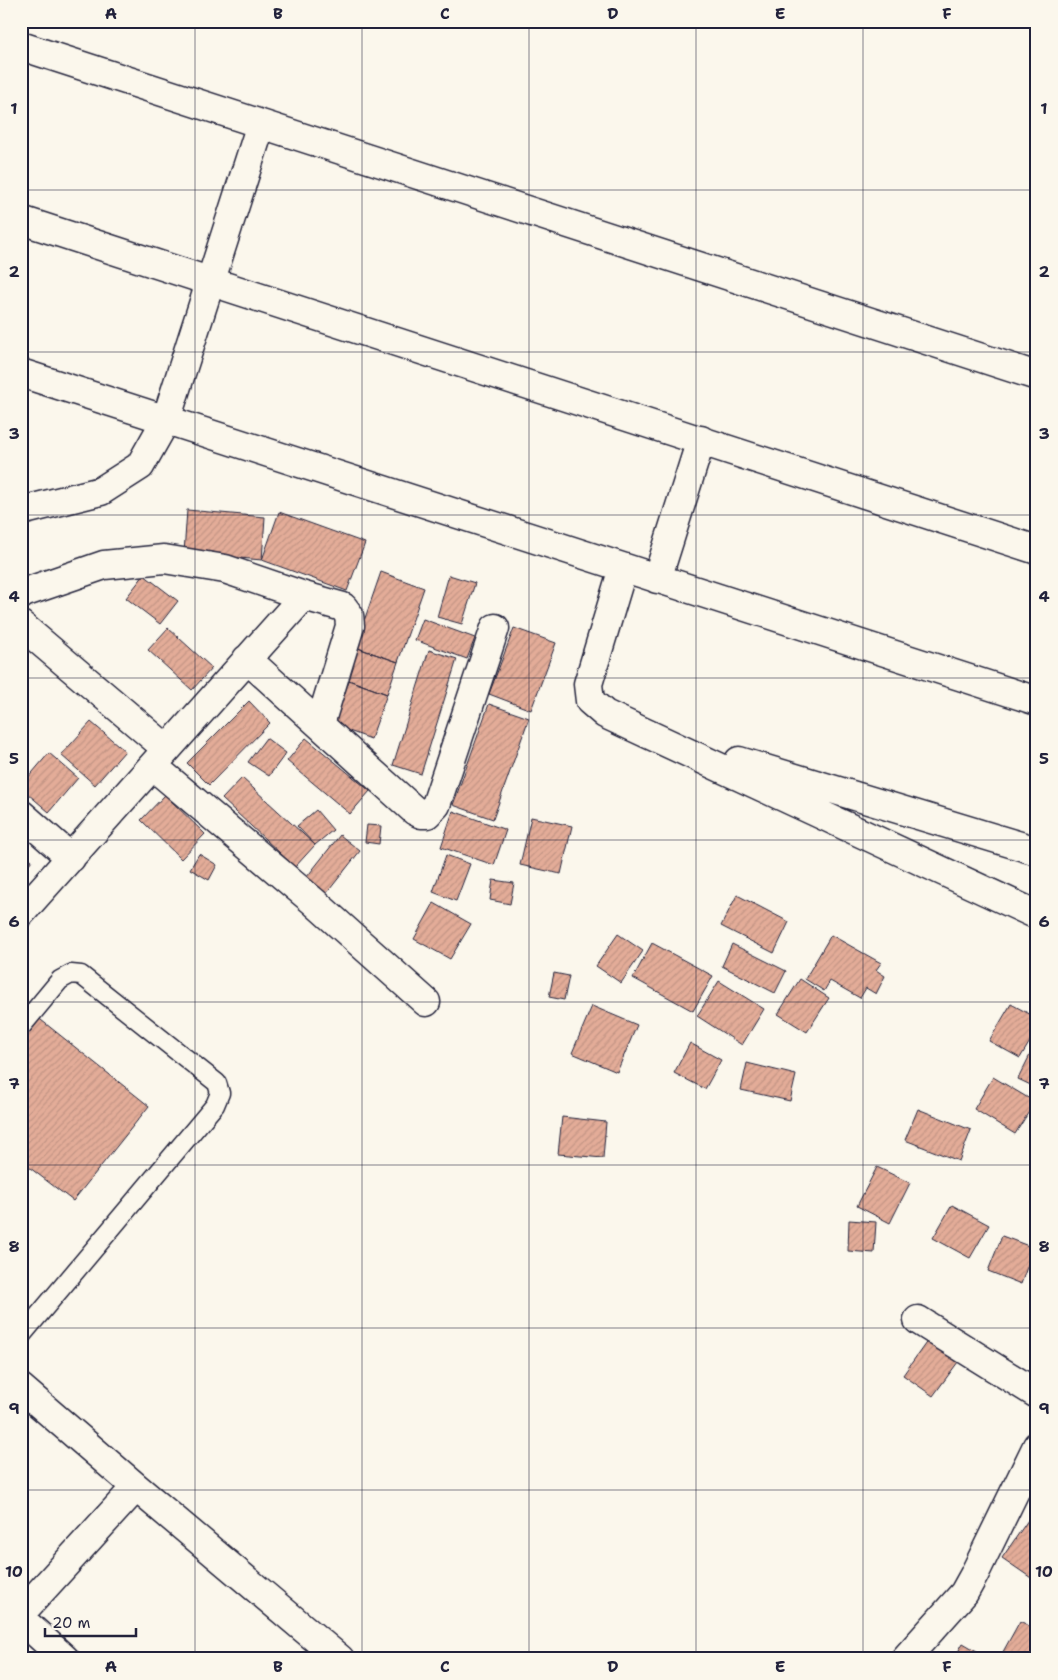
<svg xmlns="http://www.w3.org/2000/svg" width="1058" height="1680" viewBox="0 0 1058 1680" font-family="'Shantell Sans',sans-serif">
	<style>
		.building { fill: url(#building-hatch); stroke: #22223b }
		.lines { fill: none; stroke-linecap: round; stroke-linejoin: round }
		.lane-casing { stroke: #22223b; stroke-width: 21 }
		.street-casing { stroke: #22223b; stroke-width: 31 }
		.lane { stroke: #fbf7ec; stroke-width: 18 }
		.street { stroke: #fbf7ec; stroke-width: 28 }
		.grid { fill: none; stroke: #22223b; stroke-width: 1; stroke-opacity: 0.55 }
		.neatline { fill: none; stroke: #22223b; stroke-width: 2 }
		.grid-label { font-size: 16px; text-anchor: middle; font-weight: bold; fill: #22223b }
	</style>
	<defs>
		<pattern id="building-hatch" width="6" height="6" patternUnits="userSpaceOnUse" patternTransform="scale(1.25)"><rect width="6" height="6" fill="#e3ac98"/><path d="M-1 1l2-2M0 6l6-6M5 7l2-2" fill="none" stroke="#c29484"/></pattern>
	</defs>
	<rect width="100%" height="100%" fill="#fbf7ec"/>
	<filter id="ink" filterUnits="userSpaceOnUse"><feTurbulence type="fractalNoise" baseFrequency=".02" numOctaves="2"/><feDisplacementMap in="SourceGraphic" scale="10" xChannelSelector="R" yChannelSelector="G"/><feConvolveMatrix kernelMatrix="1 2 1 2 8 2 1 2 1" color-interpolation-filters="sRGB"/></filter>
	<g filter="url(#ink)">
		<path class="building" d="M187,510l78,7 -3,43 -78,-7z
			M279,512l86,31 -18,48 -85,-31z
			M381,572l43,16 -26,74 -43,-15z
			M144,575l34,26 -18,23 -34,-26z
			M449,575l26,8 -13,41 -25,-7z
			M423,619l52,19 -8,21 -52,-19z
			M168,628l44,40 -20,22 -44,-40z
			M514,628l42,15 -25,67 -42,-16z
			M355,647l43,15 -11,32 -44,-16z
			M429,650l28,9 -36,115 -28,-9z
			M343,678l44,16 -16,45 -44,-16z
			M249,701l21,22 -61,62 -22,-22z
			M489,704l40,14 -36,101 -40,-14z
			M91,722l34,29 -30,34 -34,-30z
			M266,738l20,15 -17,23 -21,-14z
			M306,738l64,53 -20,23 -63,-53z
			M49,753l29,25 -29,34 -28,-24v-2z
			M242,778l73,67 -20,22 -73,-68z
			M165,795l40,39 -24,25 -40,-39z
			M316,810l17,20 -18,15 -18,-19z
			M453,811l53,19 -12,35 -53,-18z
			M531,817l41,9 -11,48 -41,-9z
			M367,825l14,1 -2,18 -14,-2z
			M340,835l20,16 -34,43 -20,-16z
			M21,851l11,9 -11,14z
			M199,854l18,11 -8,15 -19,-11z
			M446,855l24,9 -14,37 -23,-9z
			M493,880l21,3 -4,21 -20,-4z
			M737,895l52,27 -15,31 -53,-27z
			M434,903l37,21 -21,35 -36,-20z
			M618,934l25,17 -22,32 -25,-17z
			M831,935l50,28 -5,7 9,6 -9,18 -10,-6 -6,10 -30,-17 -6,10 -19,-12z
			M652,943l61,33 -20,35 -60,-33z
			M732,944l54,27 -11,22 -53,-27z
			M554,973l15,3 -5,24 -15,-3z
			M800,979l29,19 -22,34 -29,-18z
			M719,981l45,28 -22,36 -45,-29z
			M1011,1004l26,14v12l-17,28 -31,-17z
			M592,1006l45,19 -20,47 -45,-19z
			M36,1016l113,90 -76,95 -52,-40v-127z
			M1037,1041v47l-19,-9z
			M690,1043l31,17 -16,29 -31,-16z
			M747,1063l49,12 -6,26 -49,-11z
			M993,1077l42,25 -20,32 -41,-25z
			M918,1109l53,21 -12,31 -54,-21z
			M562,1117l44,5 -3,36 -45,-4z
			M877,1167l33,16 -20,40 -33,-17z
			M952,1205l37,20 -19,33 -37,-20z
			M849,1220l27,2 -2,31 -26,-2z
			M1002,1236l32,12 -13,36 -33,-13z
			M928,1340l30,22 -25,34 -30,-21z
			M1037,1507v75l-35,-24z
			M1020,1621l17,9v29h-38z
			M963,1643l19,11 -2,5h-26z"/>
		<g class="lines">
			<g class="lane-casing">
				<path id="lane" d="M21,1027l39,-47 11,-6 10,1 136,108 3,10 -5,12 -194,231"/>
			</g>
			<g class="street-casing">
				<path id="street" d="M21,46l1016,330
					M21,220l1016,330
					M21,373l1016,328
					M21,511l80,-20 39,-25 26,-46 95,-296
					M623,568l-35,116 2,17 15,13 432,201
					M657,579l44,-139
					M21,595l2,-2 81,-28 60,-6 61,10 79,27 39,11 6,8 1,11 -30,98
					M21,625l146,124
					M247,659l168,152 6,3h6l9,-9 59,-177
					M739,761l298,90
					M153,766l160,135 113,101
					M21,814l50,44
					M21,913l283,-317
					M918,1320l119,74
					M21,1388l115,99 204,172
					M21,1613l115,-126
					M21,1619l44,40
					M905,1659l59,-66 10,-18 63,-129"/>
			</g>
			<use href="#lane" class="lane"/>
			<use href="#street" class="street"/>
		</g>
	</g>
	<path class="grid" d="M195,21v1638M362,21v1638M529,21v1638M696,21v1638M863,21v1638M21,190h1016M21,352h1016M21,515h1016M21,678h1016M21,840h1016M21,1002h1016M21,1165h1016M21,1328h1016M21,1490h1016"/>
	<rect width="1058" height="1680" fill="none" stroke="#fbf7ec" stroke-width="55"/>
	<path d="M45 1628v8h91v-8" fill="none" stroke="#22223b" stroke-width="2.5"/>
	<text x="52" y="1628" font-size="15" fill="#22223b" stroke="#fbf7ec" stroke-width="4" paint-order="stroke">20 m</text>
	<rect x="28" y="28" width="1002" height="1624" class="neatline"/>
	<g class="grid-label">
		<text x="111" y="19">A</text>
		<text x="278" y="19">B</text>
		<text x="445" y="19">C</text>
		<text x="613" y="19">D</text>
		<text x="780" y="19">E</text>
		<text x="947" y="19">F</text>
		<text x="14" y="114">1</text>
		<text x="1044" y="114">1</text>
		<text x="14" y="277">2</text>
		<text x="1044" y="277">2</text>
		<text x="14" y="439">3</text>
		<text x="1044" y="439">3</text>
		<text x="14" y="602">4</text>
		<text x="1044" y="602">4</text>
		<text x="14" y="764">5</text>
		<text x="1044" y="764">5</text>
		<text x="14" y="927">6</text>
		<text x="1044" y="927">6</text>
		<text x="14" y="1089">7</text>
		<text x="1044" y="1089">7</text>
		<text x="14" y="1252">8</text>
		<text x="1044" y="1252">8</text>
		<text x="14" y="1414">9</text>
		<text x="1044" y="1414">9</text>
		<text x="14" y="1577">10</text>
		<text x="1044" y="1577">10</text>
		<text x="111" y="1672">A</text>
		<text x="278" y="1672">B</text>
		<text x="445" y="1672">C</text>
		<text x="613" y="1672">D</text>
		<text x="780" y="1672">E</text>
		<text x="947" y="1672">F</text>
	</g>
</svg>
